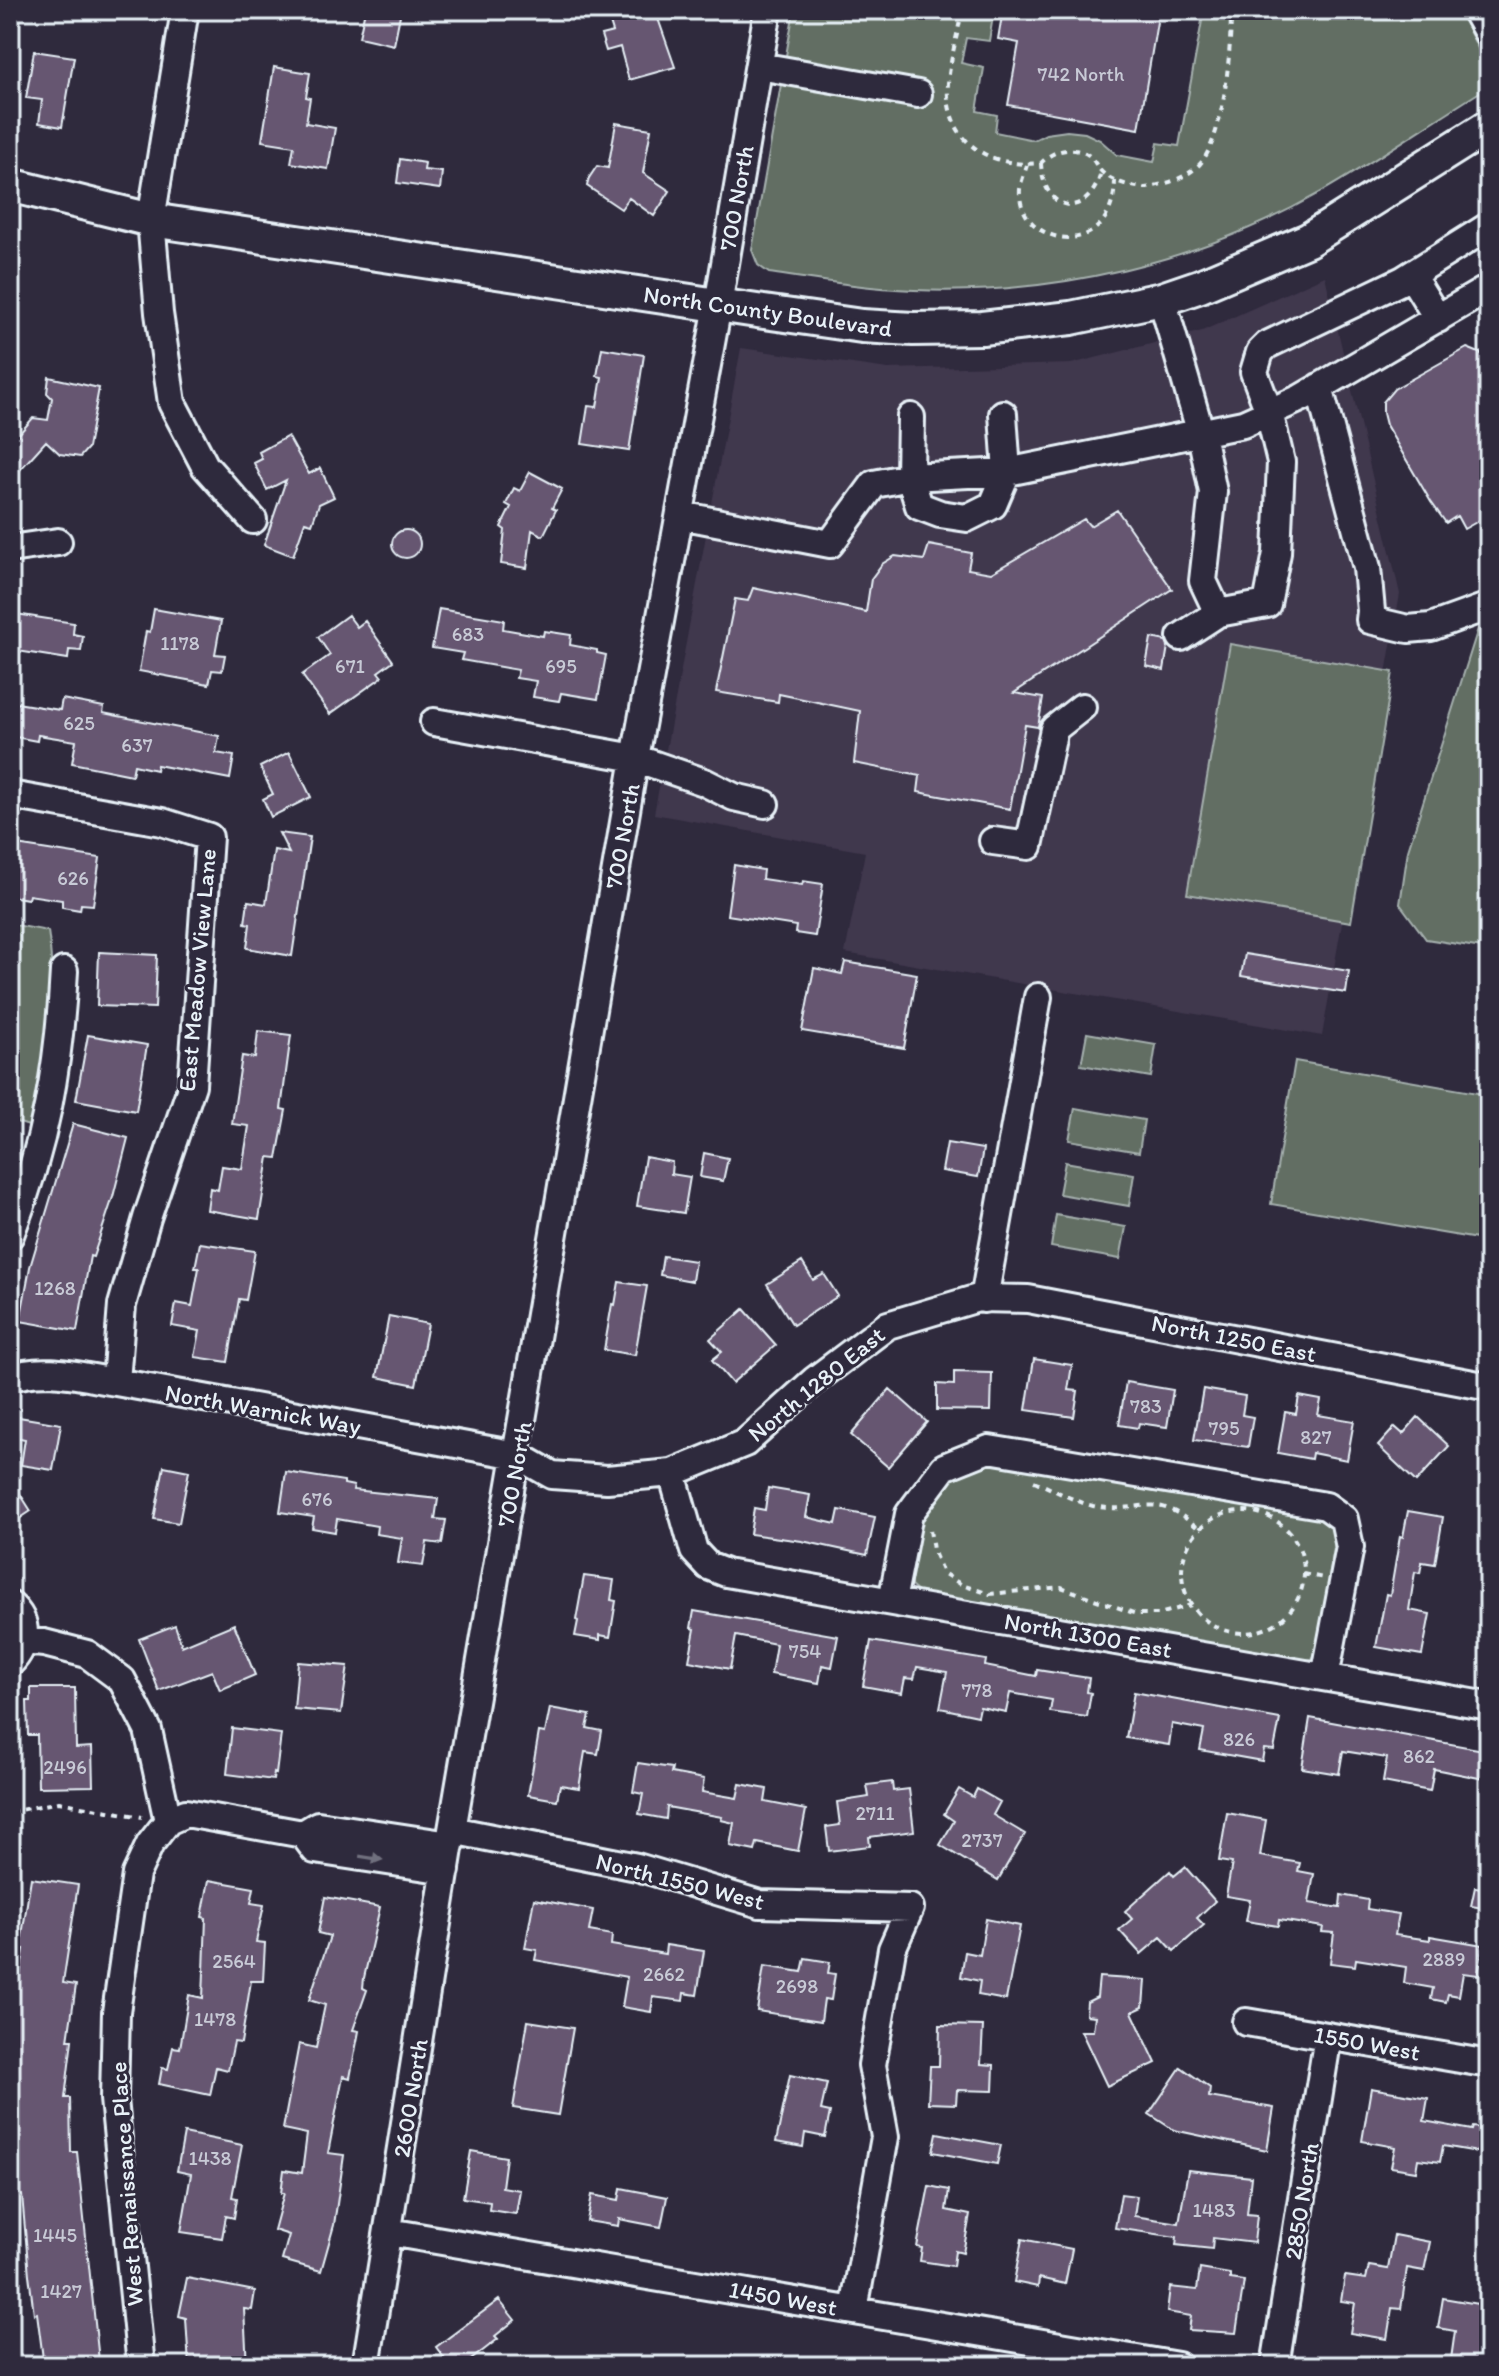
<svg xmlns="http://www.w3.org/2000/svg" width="1499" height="2376" viewBox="0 0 1499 2376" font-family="Itim,sans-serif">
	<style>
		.built { fill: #40374d }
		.green { fill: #626e63; stroke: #a5b0ae; stroke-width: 2 }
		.building { fill: #665671; stroke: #e8f1f8; stroke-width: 2 }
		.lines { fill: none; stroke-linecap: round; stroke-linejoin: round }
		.minor-casing { stroke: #e8f1f8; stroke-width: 32 }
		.major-casing { stroke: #e8f1f8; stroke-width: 38 }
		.path { stroke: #e8f1f8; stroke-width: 4; stroke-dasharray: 6 6; stroke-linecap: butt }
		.minor { stroke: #2f2a3d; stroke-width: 26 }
		.major { stroke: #2f2a3d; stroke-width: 32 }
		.oneway { fill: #70707e }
		.labels { text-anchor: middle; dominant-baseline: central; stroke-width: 6; stroke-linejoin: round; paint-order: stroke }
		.number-label { font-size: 20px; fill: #c8cad6 }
		.street-label { font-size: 24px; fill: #e8f1f8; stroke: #2f2a3d }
	</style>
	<rect width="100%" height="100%" fill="#2f2a3d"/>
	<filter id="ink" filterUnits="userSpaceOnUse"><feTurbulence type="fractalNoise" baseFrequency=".0125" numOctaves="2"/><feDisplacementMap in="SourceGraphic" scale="16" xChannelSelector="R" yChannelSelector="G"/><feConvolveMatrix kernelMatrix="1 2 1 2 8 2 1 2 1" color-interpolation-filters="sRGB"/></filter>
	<g filter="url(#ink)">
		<path class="built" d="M1325,276l75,318 -78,442 -477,-83 20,-101 -211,-38 87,-466 147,21 183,-5 131,-33z"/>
		<path class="green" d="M794,10h200l-5,31 -23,-3 -5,25 23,5 -7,43 20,4 -2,17 39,8 12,-6 21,-3 18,2 15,7 17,15 37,7 4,-19 21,3 25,-136h258c4,29 37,54 18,82 -53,33 -105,69 -159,100 -121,70 -268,104 -407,98 -49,-2 -97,-10 -145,-17l-11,-8 -6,-15z
			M1489,614v335l-63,-10 -26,-35 8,-54 74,-234z
			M1230,644l163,28 -42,250 -164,-28z
			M10,924l38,7c10,65 -2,133 -13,197l-25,-8z
			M1087,1033l69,12 -5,32 -70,-12z
			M1295,1061l194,34v146l-218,-37z
			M1075,1108l69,12 -5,32 -70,-12z
			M1065,1162l69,12 -5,32 -70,-12z
			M1056,1215l70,12 -6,32 -69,-12z
			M993,1461l333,56 11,14 -21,122 -4,6 -7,1 -387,-68 -7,-6 -1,-8c11,-64 14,-98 83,-117z"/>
		<path class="building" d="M365,10h36l-7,35 -35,-8z
			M606,10h49l20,57 -46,13 -9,-33 -14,4 -5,-16 12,-3z
			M1003,10h156l-20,119 -131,-24 11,-62 -21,-4z
			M34,51l40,6 -12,70 -23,-4 3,-23 -16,-2z
			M274,67l36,6 -4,24 4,1 -4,25 29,5 -7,41 -37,-6 3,-17 -32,-5z
			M616,123l35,6 -8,44 27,18 -16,25 -25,-18 -8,11 -34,-23 2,-8 8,-12 11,2z
			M400,159l25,4 -1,7 18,2 -2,17 -43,-6z
			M602,348l42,7 -15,96 -47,-7 6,-38 9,1 5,-30 -5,-1z
			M1467,348l22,9v158l-25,14 -7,-13 -11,7 -15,-21 -45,-77 -3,-12v-11l11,-13z
			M49,377l50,11 -11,60 -8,9 -20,-3 -14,-13 -36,40v-37l23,-26 15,2 4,-22 -5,-5z
			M288,436l21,38 11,-6 14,29 -15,7 -7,20 -7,-2 -12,34 -29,-11 22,-65 -19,10 -13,-27 8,-4 -3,-7z
			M530,472l32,17 -10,19 4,2 -13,26 -11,-6 -5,38 -26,-4 4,-34 -4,-3 10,-20 -5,-3 8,-16 6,3z
			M1117,510l55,79 -158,104 29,5 -5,29 -13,-2 -15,84 -92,-17 2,-16 -66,-13 6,-52 -81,-17 -1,8 -62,-10 19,-93 13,2 5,-13 113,24 5,-33 11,-15 13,-8 29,4 5,-15 42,8 -3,16 23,4 93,-54 6,7z
			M392 544a14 14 0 1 1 28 0a14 14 0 1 1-28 0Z
			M154,609l67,12 -6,33 10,1 -3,16 -10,-1 -3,14 -70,-13 7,-40 4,1z
			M439,609l65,11 -1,9 40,7 1,-5 27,4 -1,10 27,5v3l9,2 -8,44 -37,-6 -2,8 -26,-4 3,-16 -20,-3 2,-8 -57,-10 2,-7 -31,-5z
			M16,614l58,9 -1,11 10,2 -2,15 -12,-1 -1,9 -57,-9z
			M348,615l9,12 8,-6 28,40 -15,11 4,5 -52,37 -28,-39 28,-20 -12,-18z
			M1151,638l15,3 2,5 -4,24 -18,-4z
			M62,699l42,8 -1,6 116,23 -3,17 18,3 -4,23 -73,-14 -1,5 -22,-5 -2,10 -60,-12 4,-22 -38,-6 -1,6 -27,-5v-34l50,8z
			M289,752l22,45 -40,20 -8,-18 10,-5 -13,-27z
			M279,833l31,4 -18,119 -45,-8 3,-24 -5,-1 3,-22 18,3 8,-54 15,3z
			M10,844l90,14 -7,47 -12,-1 -1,6 -18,-3v-7l-33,-5 -1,4 -18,-3z
			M734,865l29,5 -1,9 40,6 1,-4 20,3 -8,52 -20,-3 1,-7 -69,-11z
			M99,952l58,3 -2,53 -58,-2z
			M1245,954l104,17 -3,22 -105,-17z
			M845,962l72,12 -13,74 -102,-17 12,-63 28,6z
			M258,1031l33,4 -10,74 5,1 -9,48 -8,-1 -10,62 -52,-9 3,-22 8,2 4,-24 20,3 7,-43 -17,-2 10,-68 13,2z
			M88,1035l59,10 -11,66 -60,-11z
			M73,1124l55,14 -15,59 -20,60 -3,-1 -13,75 -57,-10 10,-54z
			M947,1143l36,6 -5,28 -36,-6z
			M704,1153l24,5 -5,23 -23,-4z
			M645,1157l27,5 -1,12 19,3 -6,36 -47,-7z
			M200,1243l55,8 -9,49 -7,-1 -11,63 -33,-5 5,-26 -28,-5 4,-23 16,3 7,-38h-4z
			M663,1256l32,5 -3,20 -32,-6z
			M802,1262l11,18 11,-6 14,22 -45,29 -26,-41z
			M619,1282l28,4 -12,69 -31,-5 8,-46 3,1z
			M744,1309l32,36 -44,38 -20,-23 10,-8 -12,-13z
			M389,1316l39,8 -12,61 -39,-8z
			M1034,1359l38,6 -4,25 10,1 -4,26 -48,-7z
			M954,1372l38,1 -1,38 -54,-1v-26l17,1z
			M1126,1382l47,8 -6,37 -28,-4 -1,5 -19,-3z
			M890,1389l37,33 -39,45 -37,-32z
			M1203,1389l42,7 -3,19 11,2 -5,30 -54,-7z
			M1299,1396l22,4 -3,15 36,6 -7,39 -35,-7 -1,6 -33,-6 7,-41 11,2z
			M13,1416l48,8 -8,46 -32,-5 4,-26 -15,-3z
			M1418,1417l31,29 -33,36 -38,-36 17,-19 8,7z
			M164,1466l25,5 -10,52 -25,-4z
			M286,1472l58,9v3l10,2 -1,4 85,9 -3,20 11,1 -4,24 -15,-2 -4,24 -25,-3 4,-25 -26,-4 1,-8 -40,-7 -2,13 -23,-4 2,-11 -34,-5z
			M10,1478l21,33 -21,14z
			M768,1488l42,7 -4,22 30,7 3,-14 36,7 -8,38 -65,-14 -52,-7 4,-26 11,2z
			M1408,1511l35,6 -8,47 -13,-2 -2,11 -5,-1 -6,38 21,4 -8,41 -46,-8 10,-53 4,1 10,-59 3,1z
			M584,1576l30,4 -3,20 5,1 -6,36 -10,-2v5l-25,-4 3,-15 -2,-1z
			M694,1611l144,25 -6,31 -10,-2 -3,18 -48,-9 5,-30 -40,-8 -6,33 -41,-8 6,-32 -4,-1z
			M234,1624l21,51 -35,15 -8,-19 -53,20 -20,-52 36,-14 7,21z
			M871,1641l115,19 -1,6 51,10 1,-6 52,8 -2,14 4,1 -4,24 -37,-5 2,-12 -42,-7 -4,19 -26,-5 -2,9 -38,-8 7,-36 -30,-5 -3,12 -9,-1 -3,15 -39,-7z
			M298,1662l50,4 -7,47 -47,-4z
			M31,1688h44l1,60 16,-1 1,39 -55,1 -1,-52h-9l-1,-34h4z
			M1134,1692l146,27 -6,31 -10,-1 -2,12 -62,-11 4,-20 -32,-6 -3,21 -43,-7z
			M550,1708l40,7 -3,13 15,3 -4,23 -13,-2 -6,36 -19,-3 -3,15 -29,-5 11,-63 6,1z
			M1310,1718l179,33v29l-55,-11 -4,22 -47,-9 4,-24 -44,-7 -4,23 -37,-6z
			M232,1728l49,6 -5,40 -2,-1 -1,7 -46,-6z
			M638,1763l34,5 -1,5 33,6 -2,13 35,6 3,-14 27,5 -2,13 41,8 -8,41 -41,-8 -2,8 -25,-5 4,-23 -13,-3 1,-3 -55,-10 -1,12 -27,-5 4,-20 -10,-2z
			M892,1782l1,9 16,-2 5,42 -45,6 1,9 -41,5 -3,-24 14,-2 -3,-23 32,-5 -2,-12z
			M959,1789l14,8 4,-8 23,13 -7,13 32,19 -27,46 -58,-35 14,-24 -10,-7z
			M1227,1813l39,7 -6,36 40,7 -2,8 16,3 -5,29 31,5 1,-13 27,5 -1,9 32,5 -4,21 35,5v-4l53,9 -5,30 -15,-2 -4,23 -11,-2 -2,8 -15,-3 2,-11 -29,-5 2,-16 -50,-8 -1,7 -25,-3 4,-30 -12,-1 1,-5 -44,-7 -1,6 -32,-5 4,-21 -24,-4 6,-33 -13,-2z
			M1185,1867l30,34 -18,17 7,7 -30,26 -13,-14 -20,17 -22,-24 13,-11 -7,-8 45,-40 4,5z
			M31,1878l47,7 -15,98 13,2 -8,55h4l-7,58h5l1,54h6l22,209 -43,5h-12l-7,-53 -3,1 -5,-39 -7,-80 -9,1 -3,-36v-3h4l-4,-118 14,-90 -4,-1z
			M209,1880l45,8 -3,15 13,2 -8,37 9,1 -2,38h-12l-10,62 -7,-1 -6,28 -12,-3 -6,28 -51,-11 3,-16 6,1 5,-22 7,1 9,-53 14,3 3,-80 -4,-1z
			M1475,1887l14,2v20l-18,-3z
			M325,1897l55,10 -16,71 -1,10 4,2 -14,40 6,1 -9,47 -7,-2 -15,77 16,2 -10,70 -13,46 -39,-11 7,-25 -15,-5 10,-37h-3l3,-23 18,3 5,-39 -24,-5 16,-85 17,4 9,-43 -16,-5 21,-64 -12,-3z
			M534,1899l59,11 -4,21 23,4 -1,10 54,9 1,-9 38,6 -7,44 -13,-2 -1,8 -30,-4 -2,15 -29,-5 5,-30 -92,-17 2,-10 -12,-2z
			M986,1919l34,7 -14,74 -28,-5 2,-14 -19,-4 4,-25 15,3z
			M805,1958l25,4 -2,11 7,1 -4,26 -7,-1 -3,22 -64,-10 7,-45 38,6z
			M1099,1977l46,3 -2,27 -11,5 24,51 -49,23 -26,-55h12l2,-15 -9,-1 1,-13 10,-5z
			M528,2021l45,7 -15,87 -45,-7z
			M940,2025l43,1 -2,38 13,1 -1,26 -36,-1 -1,14 -28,-1 2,-37h9z
			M1181,2067l29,21 -1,9 65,11 -7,42 -93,-20 -25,-16z
			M790,2075l37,8 -6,27 9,2 -5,25 -20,-4 -2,14 -27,-5z
			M1371,2088l57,10 -4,23 48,9 1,-3 16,2v25l-46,-8 -3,16 -22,-3 -2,12 -25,-4 4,-20 -33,-6z
			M184,2133l58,12 -10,52 5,1 -3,20 -8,-2 -4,22 -41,-6 10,-58 -14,-3z
			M937,2133l64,12 -4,19 -64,-12z
			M471,2151l35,6 -4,30 18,3 -4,24 -27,-4 1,-8 -27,-4z
			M1188,2170l63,7 -4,37 10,1 -3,28 -41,-5 -1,11 -36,-4 1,-8 -62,-9 6,-34 16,2 -3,20 45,7z
			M929,2186l20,4 -3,20 24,5 -7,38 -8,-2 -2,15 -33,-5 2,-13 -5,-1z
			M621,2188l46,9 -6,30 -42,-8 -1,7 -31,-5 5,-26 27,5z
			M1394,2235l36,7 -6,29 -17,-3 -6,41 -9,-1 -5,31 -37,-6 5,-30 -14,-2 4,-25 21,3 3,-13 19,3z
			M1022,2239l50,10 -7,35 -26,-6 -1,9 -24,-5z
			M1200,2269l30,5v5l14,2 -8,52 -47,-3 2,-14 -24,-4 3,-25 27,3z
			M187,2278l68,13 -3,19 -8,-1 3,57h-58l-3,-48 -7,-2z
			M1443,2298l41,7 -4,22 9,2v37h-39l5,-35 -17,-3z
			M499,2300l16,20 -20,16 3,3 -35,27h-13l-14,-19z"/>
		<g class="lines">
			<g class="minor-casing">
				<path id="minor" d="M185,10l-34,210 8,93 13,90 33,63 48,54
					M1475,10l14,25
					M759,66l159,28
					M1411,275l27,44
					M1162,299l39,135 12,58 -10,89 15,32 49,-9 10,-51 4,-91 -12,-50 -15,-40 6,-20 7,-7 136,-65 86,-54
					M1319,387l48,181 4,43 -1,9 38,9 23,-2 58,-21
					M911,417l-1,60 9,29 21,8 27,4 26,-13 14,-33 -4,-58
					M680,515l150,29 44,-60 36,-7 97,-5 236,-48 58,-26 188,-110
					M10,549l48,-7
					M1181,637l37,-24
					M434,722l201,36 69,24 30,15 31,7
					M10,795l152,27 47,15 -17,248 -45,133 -25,87 -6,77
					M993,841l36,5 25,-117 28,-22
					M10,1235c35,-90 49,-167 54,-264
					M984,1299l54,-302
					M10,1378c33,-13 72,-1 106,4l401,73 35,20 55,4 65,-6 73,-30 70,-63 73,-55 90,-27 50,1 461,88
					M672,1473l22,78 14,15 18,7 763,133
					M892,1601l17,-87 35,-47 45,-18 337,57 18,13 6,28 -25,130
					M10,1605c20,17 17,41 0,58
					M24,1641l20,2 43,11 35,26 26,50 20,91
					M168,1821l18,-8 117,21 15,-9 132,20
					M452,1830l185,37 123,37 150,4 -18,41 -20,116 13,72 -31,173
					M303,1834l12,16 131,20
					M1246,2022l243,42
					M389,2232l789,134
					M141,2366l-27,-267 2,-87 20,-138 14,-30 18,-23
					M366,2366l86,-536 183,-1072 83,-453 50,-295
					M1275,2366l53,-330"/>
			</g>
			<g class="major-casing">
				<path id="major" d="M10,185l141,35 606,91 105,15 51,3 69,-1 89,-10 91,-19 38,-13 108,-46 181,-114"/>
			</g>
			<path class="path" d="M962,10c-4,24 -12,49 -14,73 -4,57 40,86 93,80 9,-10 24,-16 38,-12 13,3 14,10 21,19 9,11 31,17 45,18 5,0 12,-3 18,-4 14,-4 26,-9 37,-20 25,-29 31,-116 31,-154
				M1041,163c2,50 46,58 60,10
				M1027,165c-2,7 -6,17 -7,24 -4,57 93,76 95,-8
				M1034,1481c19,8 39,20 59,25 49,10 58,-19 106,23
				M1182 1572a61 61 0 1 1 122 0a61 61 0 1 1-122 0Z
				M930,1530l3,20 10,23 19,12 28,9 71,-7 75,27h23l32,-9
				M1303,1574l21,4
				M10,1812l49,-10 83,15"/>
			<use href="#minor" class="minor"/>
			<use href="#major" class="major"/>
		</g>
		<defs><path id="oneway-solid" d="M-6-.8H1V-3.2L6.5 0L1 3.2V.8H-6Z" transform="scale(2)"/></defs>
		<use class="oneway" href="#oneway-solid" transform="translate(371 1858) rotate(9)"/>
	</g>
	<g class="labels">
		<g class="number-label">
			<text x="1081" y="74">742 North</text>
			<text x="468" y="634">683</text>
			<text x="180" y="643">1178</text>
			<text x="350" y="666">671</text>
			<text x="561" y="666">695</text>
			<text x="79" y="723">625</text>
			<text x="137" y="745">637</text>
			<text x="73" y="878">626</text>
			<text x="55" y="1288">1268</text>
			<text x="1146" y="1406">783</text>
			<text x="1224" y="1428">795</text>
			<text x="1316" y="1437">827</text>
			<text x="317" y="1499">676</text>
			<text x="805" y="1651">754</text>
			<text x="977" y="1690">778</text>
			<text x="1239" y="1739">826</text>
			<text x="1419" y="1756">862</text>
			<text x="65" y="1767">2496</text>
			<text x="875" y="1813">2711</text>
			<text x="982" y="1840">2737</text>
			<text x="1444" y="1959">2889</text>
			<text x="234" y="1961">2564</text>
			<text x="664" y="1974">2662</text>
			<text x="797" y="1986">2698</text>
			<text x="215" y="2019">1478</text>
			<text x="210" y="2158">1438</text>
			<text x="1214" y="2210">1483</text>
			<text x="55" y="2235">1445</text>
			<text x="61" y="2291">1427</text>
		</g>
		<g class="street-label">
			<text transform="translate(736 198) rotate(-80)">700 North</text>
			<text transform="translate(768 311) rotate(8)">North County Boulevard</text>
			<text transform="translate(622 836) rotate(-80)">700 North</text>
			<text transform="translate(197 970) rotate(-85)">East Meadow View Lane</text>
			<text transform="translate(1234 1338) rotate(11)">North 1250 East</text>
			<text transform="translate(816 1384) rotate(-39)">North 1280 East</text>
			<text transform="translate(263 1409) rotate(10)">North Warnick Way</text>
			<text transform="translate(514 1474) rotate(-80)">700 North</text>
			<text transform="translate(1088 1635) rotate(10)">North 1300 East</text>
			<text transform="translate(680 1881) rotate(14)">North 1550 West</text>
			<text transform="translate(1367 2043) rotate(10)">1550 West</text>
			<text transform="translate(410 2098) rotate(-81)">2600 North</text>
			<text transform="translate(126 2184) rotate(-94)">West Renaissance Place</text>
			<text transform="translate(1301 2201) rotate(-81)">2850 North</text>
			<text transform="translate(783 2298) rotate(10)">1450 West</text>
		</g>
	</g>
	<rect width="1499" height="2376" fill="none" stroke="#2f2a3d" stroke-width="40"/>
	<rect x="20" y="20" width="1459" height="2336" fill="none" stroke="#e8f1f8" stroke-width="3" filter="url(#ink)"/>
</svg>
